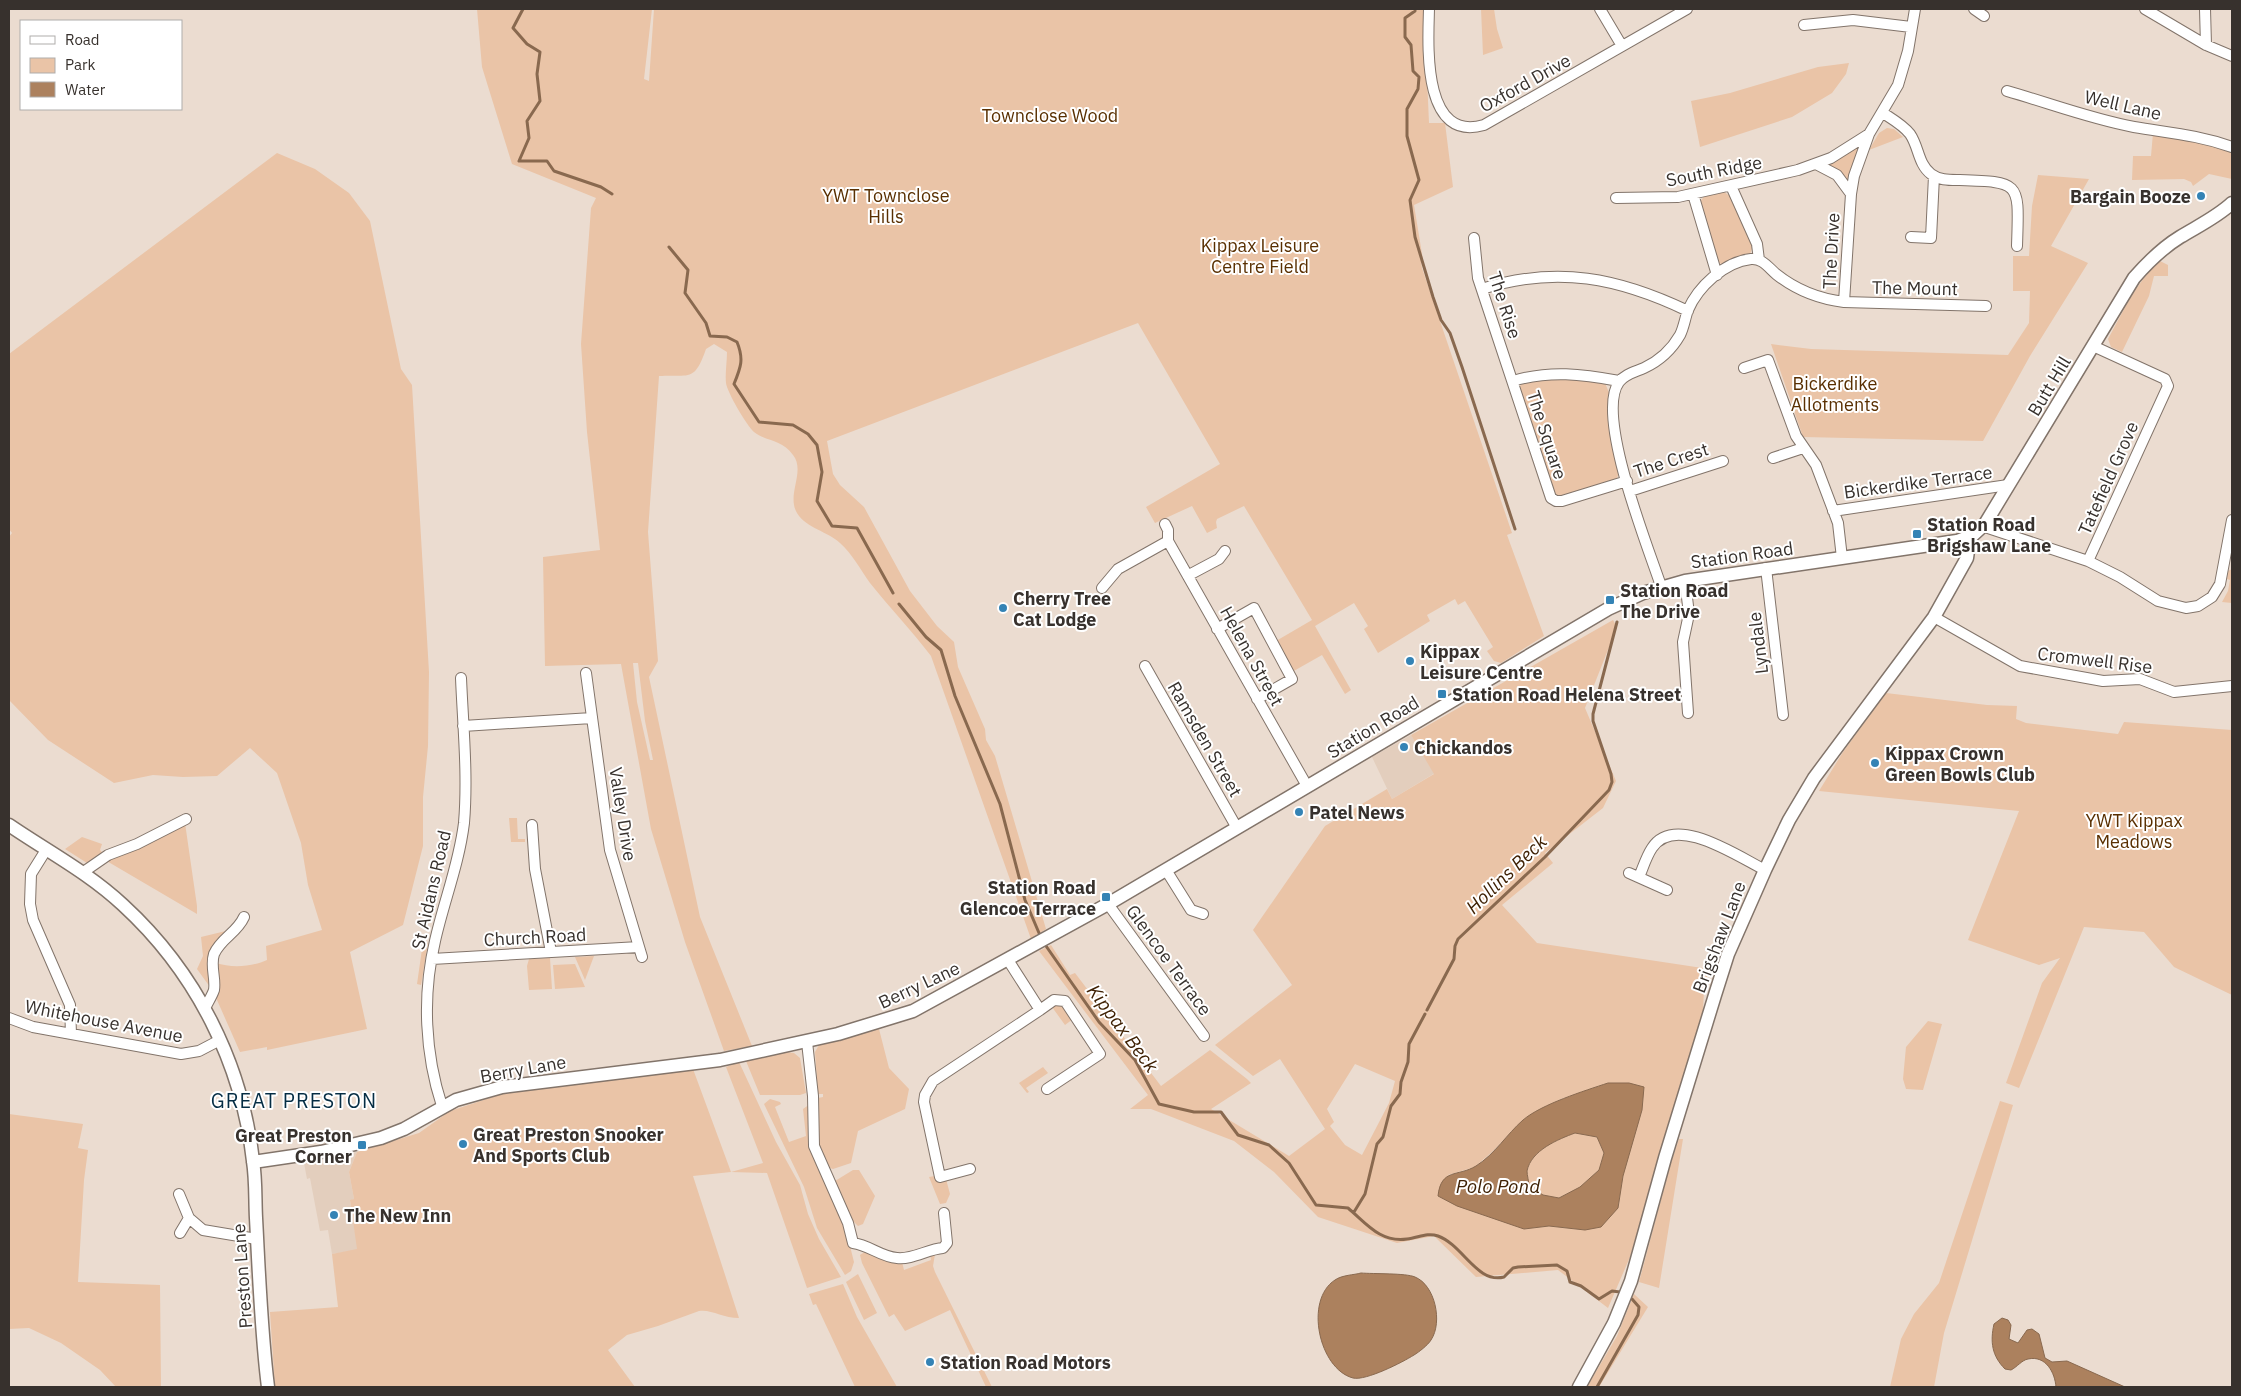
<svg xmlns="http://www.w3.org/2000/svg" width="2241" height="1396" viewBox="0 0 2241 1396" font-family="'IBM Plex Sans',sans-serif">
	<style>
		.built { fill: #e3cebd }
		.green { fill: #eac4a7; fill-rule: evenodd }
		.water { fill: #ac815e; stroke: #89694f; fill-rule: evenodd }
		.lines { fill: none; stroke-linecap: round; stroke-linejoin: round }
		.stream { stroke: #89694f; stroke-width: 3 }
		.minor-casing { stroke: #82746a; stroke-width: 12 }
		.tertiary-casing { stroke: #82746a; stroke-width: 15 }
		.minor { stroke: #fff; stroke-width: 10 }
		.tertiary { stroke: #fff; stroke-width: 12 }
		.poi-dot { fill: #3483b5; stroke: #fff; stroke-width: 2 }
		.labels { text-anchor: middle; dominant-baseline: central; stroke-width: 4; stroke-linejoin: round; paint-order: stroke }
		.street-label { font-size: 18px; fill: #37312d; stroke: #fff }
		.park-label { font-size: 18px; fill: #592f01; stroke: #fff }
		.poi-label { font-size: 18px; font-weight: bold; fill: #37312d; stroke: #fff; text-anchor: start }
		.water-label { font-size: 19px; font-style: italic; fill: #3f2104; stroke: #fff }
		.quarter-label { font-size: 20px; letter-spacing: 1px; fill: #052d44; stroke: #fff }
	</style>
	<rect width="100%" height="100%" fill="#ebdcd0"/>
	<path class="built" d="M1411,735l24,38 -43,26 -20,-42z
		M357,1152l-8,20 5,27 -4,2 8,49 -26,4 -4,-24 -8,1 -10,-53 -3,1 -3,-16z"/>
	<path class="green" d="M477,9h175l-8,70 5,2 5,-72h770l5,114h16l8,64 -39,18 9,55 -2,1 1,7 90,265 -5,2 37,101 -43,27 -7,-2 -7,-10 6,-4 -28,-46 -7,4 -3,-6 -28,16 3,6 -52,32 -14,-24 4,-3 -14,-23 -39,23 36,64 -6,4 -23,-39 -30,17 -16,-31 36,-21 -68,-114 -27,13 -1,3 1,6 -10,5 -15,-27 -37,17 -9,-16 74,-43 -82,-141 -311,118 6,33 7,11 24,22 46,84 27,35 17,16 4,25 27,62 1,11 9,16 51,173 -15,10 -100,-283c-19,-25 -41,-48 -61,-73 -10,-14 -17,-28 -30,-40 -11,-11 -34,-15 -43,-30 -11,-18 9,-42 -4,-58 -11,-16 -26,-13 -39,-23 -7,-6 -27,-40 -28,-49 -1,-10 1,-21 1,-31l-13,-8 -8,5c-12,34 -16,25 -47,27l-11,156 10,129 -9,16 51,240 52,129 -28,5 -39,-109 -34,-113 -30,-165 -76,2 -2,-109 57,-7 -13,-118 -6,-88 10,-136 5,-10 -84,-34 -30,-97zM633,663h5l7,58 8,39h-3l-13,-58z
		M1481,9h13l3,20 6,19 -20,7z
		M1849,63l-3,11 -14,19 -40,24 -92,30 -9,-46 39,-8 88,-26z
		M1887,128l7,1 9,8 -34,13 10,-17z
		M2153,133l53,10 26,10v26l-23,-5 -16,12 -2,-4 -7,-3 -52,1 1,-24h18z
		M1855,148l3,2 -11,31 -19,-16z
		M277,153l38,16 34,24 21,28 31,148 11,16 17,287 -1,74 -5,51v49l-20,79 -53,27 17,77 -100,21v-3l-27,5 -23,-52 -1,-37c15,5 36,4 51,-3l-1,-14 56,-16 -14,-45 -7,-42 -24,-70 -27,-25 -33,28 -34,1 -30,-2 -39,8 -66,-43 -39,-40v-163l3,-4 -3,-4v-175z
		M2038,175l51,4 -38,67 37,17 -58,93 -47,85 -180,-4 -32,-93 40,5 197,6 21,-32 1,-32h-17v-35h16l3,-50z
		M1724,192l6,4 23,50 -3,8 -27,11 -5,-3 -18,-60 5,-7z
		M2160,261l8,4v11h-14l-5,20 -27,56 -11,-5 -3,-8c15,-27 28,-57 52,-78z
		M1554,377l51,6 5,12v40l10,36 -4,9 -55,17h-6l-36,-108 2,-5z
		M2232,569v34l-10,-1 6,-11 2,-11 -3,-1 1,-8z
		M1613,620l4,7 -32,81 31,73 -13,27 -58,45 8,10 -51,42 35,38 172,26 -5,20 -1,23 -73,245 -22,51 -50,-38 -82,7 -42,-41 -37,7 -79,-26 -44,-45 -40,-31 -83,-32h-21l18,-14 -109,-144 12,-6 19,30 5,-2 86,113 49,-36 37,29 4,4 -40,26 78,47 36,-27 -45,-70 -27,17 -38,-31 77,-60 -39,-55 72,-104 62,-37 5,10 42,-25 -23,-39zM1355,1064l40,17 -6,22 -27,52 -17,-10 -15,-19 4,-4 -7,-13zM1608,1083l15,93 -5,32 -34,22 -35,-4 -25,3 -25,-10 -51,-44 27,-8 18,-16 31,-32 37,-20z
		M1886,693l101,12 30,1 -1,13 10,4 92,11 6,-12 108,8v265l-58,-28 -30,-35 -60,-5 -65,161 -13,-5 36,-100 18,-25 -21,7 -71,-25 51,-129 -200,-20 24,-39z
		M509,818h8l1,21h7v3h-14z
		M185,823l12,83v8l-92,-54z
		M82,837l20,7 -2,6 3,3 -16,10 -22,-14z
		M234,929l-26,32 2,26 -13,-18 6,-13 -2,-19z
		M423,942l5,1 -7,42 -4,-1z
		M594,956l-9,24 -10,-23z
		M550,958l2,31 -23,1 -2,-24 2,-7z
		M575,964l10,23 -30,2 -2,-24z
		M1058,1005l5,1 10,13 -8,6 -13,-18z
		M1928,1021l14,3 -19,66 -17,-1 -3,-10 3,-32z
		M879,1029l10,39 20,21 -4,20 -47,22 -7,32 -18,6 -6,-2 -9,-18v-51l5,-1v-3h-5l-3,-42 4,-7z
		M786,1052l8,1 6,5 6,35 -6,2h-40l-14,-34z
		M739,1062l37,80 24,43 8,29 11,25 22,38 -34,11 -40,-115 -36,-1 -38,4 46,142c-16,0 -28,-9 -40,-7l-41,15 -31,9 -19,15 27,37h-360l-5,-75 68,-5 -6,-53 25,-5 -7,-49 4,-1 -5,-27 8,-20 62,-19 31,-22 52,-17 191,-25 38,103 32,-9 -37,-96z
		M1043,1067l5,6 -22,15 3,4 -2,1 -8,-10z
		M770,1099l10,3 1,2 -6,3 14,35 17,-6 -3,-27 7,-5 -1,42 37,84 8,32 -3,9 -6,4 -28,-47 -13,-41 -40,-83z
		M2000,1101l13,4 -69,228 -10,54h-44l11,-48 13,-25 25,-31z
		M9,1114l74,10 -5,24 10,2 -4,30 -6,102 82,3 1,102h-45l-16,-17 -39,-27 -32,-15 -20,1z
		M1575,1133l22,4 7,16 -5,17 -19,17 -21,11 -16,-3 -14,-9c0,-4 -2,-11 -2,-15 4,-21 32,-32 48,-38z
		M1679,1139h4l-24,149 -20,-6 31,-116z
		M853,1170h6l16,26 -12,28 -5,2 -9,-9 -14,-36z
		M935,1176l11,3 4,15 -4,9 -6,1 -11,-27z
		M866,1251l36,11 2,8 27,-10 -1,-6h5l-2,12 2,6 57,115h-6l-36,-77 -45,21 -11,-17 -5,3 -27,-54 -2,-8z
		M858,1274l19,39 -13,7 -18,-38z
		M843,1284l14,33 40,70h-42l-39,-83 -3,1 -4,-11z
		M1634,1294l14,13 -49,80h-12l30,-51z"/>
	<path class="water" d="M1608,1083h21l15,4 -2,23 -19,66 -5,32 -17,19 -16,3 -36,-4 -25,3 -67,-23 -19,-10c3,-28 20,-19 38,-30 19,-12 31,-32 47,-46 19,-16 61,-29 85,-37zM1575,1133l22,4 7,16 -5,17 -19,17 -21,11 -16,-3 -14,-9c0,-4 -2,-11 -2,-15 4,-21 32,-32 48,-38z
		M1361,1273c12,1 45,0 54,4 20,8 28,45 16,63 -3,5 -12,12 -17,15 -11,7 -48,26 -61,23 -34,-9 -49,-78 -18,-98 7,-5 19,-5 26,-7z
		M2002,1318l6,2 3,5 -2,14 9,4 9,-13 5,-1 7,5 6,24 7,4 15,-1 58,26h-69c-1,-14 -10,-32 -28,-28 -6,1 -11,8 -17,11l-6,-1c-13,-13 -15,-27 -11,-45z"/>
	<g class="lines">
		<path class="stream" d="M523,9l-10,19 14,16 13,8 -3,22 3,27 -13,20 2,17 -10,23h28l7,10 47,16 11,7
			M1415,9v2l-10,7v19l6,8 2,26 6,6 -1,12 -11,20v27l12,44 -9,20 5,37 18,60 8,23 9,13 12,34 53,162
			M669,247l19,23 -3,23 21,30 4,13 17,1 10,5c7,17 4,25 -3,42l25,38 34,3 15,9 9,11 5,27 -5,29 15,25 25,2 36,65
			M899,604l27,33 15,13 14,46 45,108 25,96 14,33
			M1046,946l53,76 36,38 24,44 35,8h27l17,23 31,10 20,18 27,42 32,3c18,15 32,35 59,31 11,-1 20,-7 31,-3 25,9 39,48 66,41l9,-9 5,-1 39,-2 10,6 3,11 11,4 18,13 13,-8 8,1
			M1427,1010l27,-51 1,-13 3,-7 87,-82 64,-67 3,-8 -1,-8 -18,-53v-7l24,-92
			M1354,1212l11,-18 12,-50 6,-7 8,-31 9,-12 1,-12 7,-20 1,-18 16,-30
			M1597,1387l41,-72 1,-8 -7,-8"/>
		<g class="minor-casing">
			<path id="minor" d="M1429,9c-1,36 -7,134 55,116l203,-116
				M1600,9l22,37
				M1974,9l10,7
				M2145,9l61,36 26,11
				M2205,9l1,36
				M1804,25l49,-5 58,7
				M2007,91c42,12 84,28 127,36 35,6 64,8 98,20
				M1883,113c9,6 20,12 27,21 9,13 8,30 21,40 8,6 17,6 26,6 65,2 62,1 60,66
				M1816,164l21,11 14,19
				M1731,186l26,58 2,16
				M1693,194l24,81
				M1616,198l62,-1 120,-27 33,-12 38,-24
				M1911,237l20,1 3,-62
				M1474,238l4,40 73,220 5,3h6l65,-20
				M1482,289c75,-24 137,-11 206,22
				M1844,302l142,4
				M1744,368l24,-8 28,76 20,29 22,58 4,35
				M1513,381c37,-11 69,-7 106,0
				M1773,458l30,-10
				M1630,491l93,-30
				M1833,511l175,-26
				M1165,524l3,6v11
				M1985,524l3,4 100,33 80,-175 -3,-7 -72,-33
				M1168,541l139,245
				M2088,561l32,16 38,24 28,7 12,-2 14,-9 8,-13 12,-64
				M1766,568l17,147
				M1189,575l30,-16 6,-8
				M1685,581l4,33 -6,28 5,71
				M1661,586c-13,-39 -66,-171 -42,-204 6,-8 16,-10 25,-14 15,-7 28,-19 36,-33 4,-8 5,-17 8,-25 10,-23 36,-48 63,-51 11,-1 17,8 25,15 20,16 43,25 68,28l7,-108 3,-18 15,-42 29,-49 10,-34 7,-42
				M1102,588l16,-19 50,-28
				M1934,617l86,49 83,15 37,-2 34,13 58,-6
				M1217,629l37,-21 38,71 -35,20
				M1145,666l92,162
				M586,673l24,177 32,107
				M463,726l129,-8
				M532,825l3,44 16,83
				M46,850l-15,24 -1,30 3,16 37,85 1,29
				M1166,870l25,40 12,4
				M82,873l26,-18 29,-11 49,-25
				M1629,873l38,17
				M1639,877c4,-9 7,-20 13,-29 23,-35 85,8 113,22
				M1108,904l96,132
				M432,959l207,-12
				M205,1008c3,-6 7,-12 9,-18 2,-12 -4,-24 0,-36 7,-16 23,-21 30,-37
				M1040,1010l14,-10 11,1 35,53 -53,35
				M9,1018l24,9 148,27 18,-3 21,-11
				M807,1042l6,54 1,50 34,77 5,20c16,2 28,14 44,15 15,2 31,-9 46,-10l4,-5 -3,-30
				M442,1106c-17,-52 -20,-110 -7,-165 9,-40 24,-77 29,-118 4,-48 -1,-97 -3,-145
				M970,1169l-30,8 -16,-75 1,-7 8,-14 107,-71 -32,-50
				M179,1194l10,24 14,12 54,9
				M180,1233l9,-15"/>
		</g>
		<g class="tertiary-casing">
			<path id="tertiary" d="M9,825c38,26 80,48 114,80 73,67 119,158 130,256 3,19 2,38 3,57 3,56 5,113 12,169
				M253,1162l68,-10 60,-14 23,-9 52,-29 46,-13 218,-27 118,-26 75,-23 195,-107 500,-295 35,-16 42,-12 272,-40 16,-6 12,-11 149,-246c14,-16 28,-30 46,-41 18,-11 37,-20 52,-34
				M1579,1387l35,-64 17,-42 34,-123 50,-163 13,-41 37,-84 24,-50 25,-42 120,-161 33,-59 3,-21"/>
		</g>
		<use href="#minor" class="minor"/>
		<use href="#tertiary" class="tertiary"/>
	</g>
	<g class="poi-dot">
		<circle cx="2201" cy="196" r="5"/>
		<rect x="1912" y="529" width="10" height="10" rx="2.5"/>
		<rect x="1605" y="595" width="10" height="10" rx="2.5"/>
		<circle cx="1003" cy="608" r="5"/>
		<circle cx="1410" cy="661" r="5"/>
		<rect x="1437" y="689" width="10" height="10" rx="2.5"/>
		<circle cx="1404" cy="747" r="5"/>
		<circle cx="1875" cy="763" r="5"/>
		<circle cx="1299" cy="812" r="5"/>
		<rect x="1101" y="892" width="10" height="10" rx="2.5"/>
		<circle cx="463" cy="1144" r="5"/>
		<rect x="357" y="1140" width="10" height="10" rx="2.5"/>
		<circle cx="334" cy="1215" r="5"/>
		<circle cx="930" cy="1362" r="5"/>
	</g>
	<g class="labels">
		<g class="street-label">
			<text transform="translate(1525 83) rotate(-29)">Oxford Drive</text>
			<text transform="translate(2123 105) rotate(13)">Well Lane</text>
			<text transform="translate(1714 171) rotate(-11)">South Ridge</text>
			<text transform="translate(1831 251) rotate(-87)">The Drive</text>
			<text transform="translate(1915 288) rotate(1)">The Mount</text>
			<text transform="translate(1505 305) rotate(72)">The Rise</text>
			<text transform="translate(2049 386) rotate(-59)">Butt Hill</text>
			<text transform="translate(1547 435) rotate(72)">The Square</text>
			<text transform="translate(1671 460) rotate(-18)">The Crest</text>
			<text transform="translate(2108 478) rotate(-66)">Tatefield Grove</text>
			<text transform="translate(1918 482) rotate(-8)">Bickerdike Terrace</text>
			<text transform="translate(1742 555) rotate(-8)">Station Road</text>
			<text transform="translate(1758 643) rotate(-97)">Lyndale</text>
			<text transform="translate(1252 656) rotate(61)">Helena Street</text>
			<text transform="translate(2095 660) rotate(7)">Cromwell Rise</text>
			<text transform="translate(1373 727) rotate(-31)">Station Road</text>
			<text transform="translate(1205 739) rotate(60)">Ramsden Street</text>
			<text transform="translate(623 814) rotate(81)">Valley Drive</text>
			<text transform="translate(431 890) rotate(-77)">St Aidans Road</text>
			<text transform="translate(535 937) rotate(-3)">Church Road</text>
			<text transform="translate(1719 937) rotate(-69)">Brigshaw Lane</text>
			<text transform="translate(1169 960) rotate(54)">Glencoe Terrace</text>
			<text transform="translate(919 985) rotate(-25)">Berry Lane</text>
			<text transform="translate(104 1021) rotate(11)">Whitehouse Avenue</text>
			<text transform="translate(523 1069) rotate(-10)">Berry Lane</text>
			<text transform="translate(242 1276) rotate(-94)">Preston Lane</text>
		</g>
		<g class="park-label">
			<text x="1050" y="115">Townclose Wood</text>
			<text x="886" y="195">YWT Townclose<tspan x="886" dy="21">Hills</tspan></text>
			<text x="1260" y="245">Kippax Leisure<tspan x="1260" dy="21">Centre Field</tspan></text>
			<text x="1835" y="383">Bickerdike<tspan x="1835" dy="21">Allotments</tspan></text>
			<text x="2134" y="820">YWT Kippax<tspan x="2134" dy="21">Meadows</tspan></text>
		</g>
		<g class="poi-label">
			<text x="2191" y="196" text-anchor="end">Bargain Booze</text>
			<text x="1927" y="524">Station Road<tspan x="1927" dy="21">Brigshaw Lane</tspan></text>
			<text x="1620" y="590">Station Road<tspan x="1620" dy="21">The Drive</tspan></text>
			<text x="1013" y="598">Cherry Tree<tspan x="1013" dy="21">Cat Lodge</tspan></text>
			<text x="1420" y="651">Kippax<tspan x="1420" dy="21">Leisure Centre</tspan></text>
			<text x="1452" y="694">Station Road Helena Street</text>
			<text x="1414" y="747">Chickandos</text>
			<text x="1885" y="753">Kippax Crown<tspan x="1885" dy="21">Green Bowls Club</tspan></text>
			<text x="1309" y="812">Patel News</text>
			<text x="1096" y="887" text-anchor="end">Station Road<tspan x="1096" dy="21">Glencoe Terrace</tspan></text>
			<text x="473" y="1134">Great Preston Snooker<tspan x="473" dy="21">And Sports Club</tspan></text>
			<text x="352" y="1135" text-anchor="end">Great Preston<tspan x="352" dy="21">Corner</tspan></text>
			<text x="344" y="1215">The New Inn</text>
			<text x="940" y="1362">Station Road Motors</text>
		</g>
		<g class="water-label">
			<text transform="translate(1506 874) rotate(-44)">Hollins Beck</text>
			<text transform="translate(1123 1028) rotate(53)">Kippax Beck</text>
			<text x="1498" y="1186">Polo Pond</text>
		</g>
		<g class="quarter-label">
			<text x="294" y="1100">GREAT PRESTON</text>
		</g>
	</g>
	<rect width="2241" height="1396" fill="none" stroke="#37312d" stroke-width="20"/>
	<rect x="20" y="20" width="162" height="90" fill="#ffffff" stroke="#afadab"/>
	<rect x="30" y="36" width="25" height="8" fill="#ffffff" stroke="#afadab"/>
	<text x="65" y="45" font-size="15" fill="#37312d">Road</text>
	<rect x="30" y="58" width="25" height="15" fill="#eac4a7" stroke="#afadab"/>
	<text x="65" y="70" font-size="15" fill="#37312d">Park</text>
	<rect x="30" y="82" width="25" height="15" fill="#ac815e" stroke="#afadab"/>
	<text x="65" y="95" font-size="15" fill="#37312d">Water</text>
</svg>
